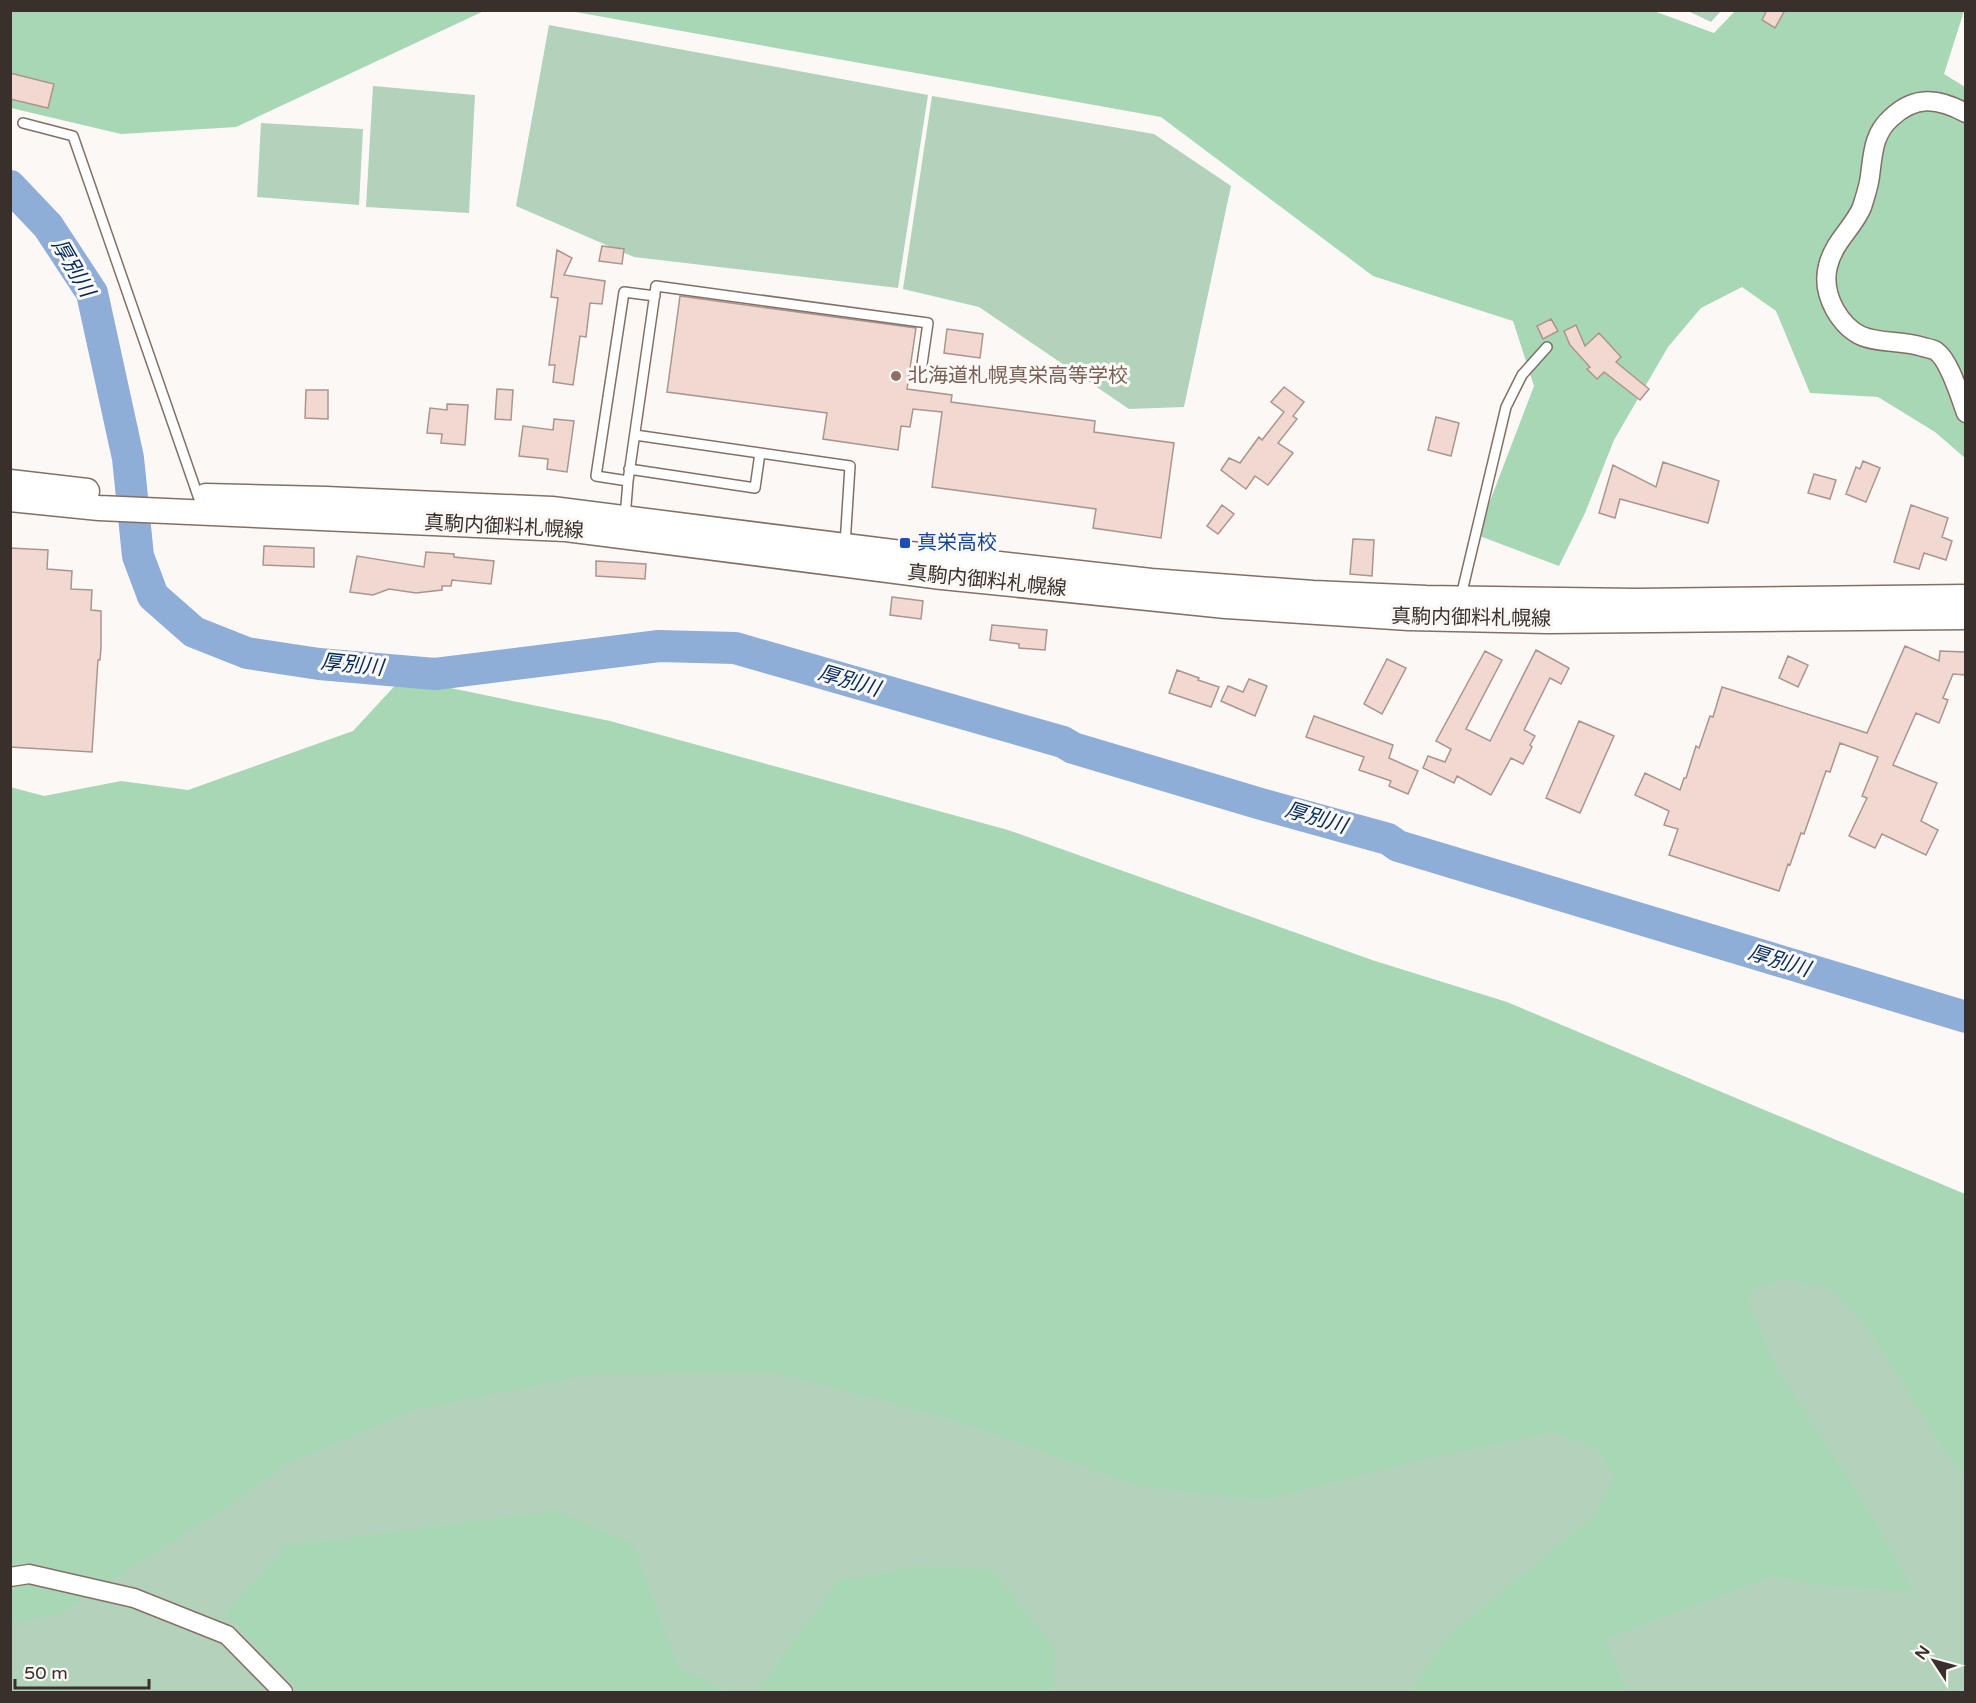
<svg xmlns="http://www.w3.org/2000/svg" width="1976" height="1703" viewBox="0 0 1976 1703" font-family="'Varela Round','Noto Sans JP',sans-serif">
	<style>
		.green { fill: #b2d2bb }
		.forest { fill: #a7d7b5 }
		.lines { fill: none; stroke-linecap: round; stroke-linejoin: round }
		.river { stroke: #8eadd7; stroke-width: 32 }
		.building { fill: #f1d9d1; stroke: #ac958e; stroke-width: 1.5 }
		.service-casing { stroke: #837065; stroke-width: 12 }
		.minor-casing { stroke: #837065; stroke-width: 21 }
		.secondary-casing { stroke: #837065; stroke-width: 27 }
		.service { stroke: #fff; stroke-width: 9 }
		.minor { stroke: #fff; stroke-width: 18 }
		.secondary { stroke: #fff; stroke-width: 24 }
		.education-dot { fill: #8d6e63; stroke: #fcf8f5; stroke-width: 2 }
		.transit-dot { fill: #1a4fb4; stroke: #fcf8f5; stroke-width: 2 }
		.labels { text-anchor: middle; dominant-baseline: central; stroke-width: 6; stroke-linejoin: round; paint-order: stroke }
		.education-label { font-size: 20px; fill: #785e54; stroke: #fcf8f5; text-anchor: start }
		.street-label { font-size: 20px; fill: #39302c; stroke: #fcf8f5 }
		.transit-label { font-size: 20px; fill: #164399; stroke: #fcf8f5; text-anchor: start }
		.water-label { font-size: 21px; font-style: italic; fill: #012b5c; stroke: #fcf8f5 }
	</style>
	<rect width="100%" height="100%" fill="#fcf8f5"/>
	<path class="green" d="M1688,11h33l-10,11z
		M549,25l379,70 -30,193 -264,-31 -118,-51z
		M373,86l102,9 -6,118 -103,-6z
		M932,96l222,38 77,52 -47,221 -55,2 -150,-102 -76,-18z
		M261,123l102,6 -4,76 -102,-8z
		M1777,1205l188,177v310h-1954v-231l50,-21z"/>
	<path class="forest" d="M1651,10l63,23 21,-22h229l-20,63 21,13v371l-30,-26 -57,-35 -68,-4 -34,-82 -34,-24 -41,21 -33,39 -54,93 -29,73 -26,53 -82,-31 57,-149 -21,-65 -140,-45 -212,-159 -591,-106z
		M11,11h473l-248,116 -115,7 -110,-26z
		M402,678l208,43 398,109 364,130 135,42 458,192v283l-17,-21 -69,-111 -15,-22 -32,-33 -43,-11 -32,8 -10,13 29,67 90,139 48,87 -52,-6 -44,-2 -45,-9 -167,62 20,54h-216l42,-59 144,-118 18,-39 -16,-27 -44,-17 -133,28 -158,40 -124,-14 -184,-66 -180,-48 -182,2 -182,37 -125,53 -46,34 -181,116 -48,9 -1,-836 34,9 77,-15 67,9 165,-59z
		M557,1511l76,33 44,122 51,26h-429l-6,-9 -67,-70 60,-67z
		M921,1566l70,4 64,78 -2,44h-295l80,-111z"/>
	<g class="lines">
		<path class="river" d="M10,186l38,40 44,67 36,165 10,98 15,40 41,36 53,21 72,11 116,10 224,-28 76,2 328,94 10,6 188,56 127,35 10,7 568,171"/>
	</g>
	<path class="building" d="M1767,10h18l-10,18 -13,-8z
		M10,73l44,11 -6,24 -38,-9z
		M602,246l22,3 -2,15 -23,-3z
		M557,250l15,8 -8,17 41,6 -3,23 -12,-1 -4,34 -6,-1 -7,49 -20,-3 2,-17h-6l9,-67 -7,-1z
		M680,296l236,32 -9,61 45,6 -1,7 144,19 -1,11 80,11 -13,95 -68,-10 3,-19 -164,-22 10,-75 -29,-3 -3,18 -9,-1 -3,24 -75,-11 4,-26 -160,-21z
		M1551,319l7,12 -15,8 -6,-13z
		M1576,325l9,21 14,-13 22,24 -5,5 33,27 -9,11 -36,-28 -7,7 -10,-10 3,-2 -20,-22 -6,-14z
		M947,329l36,5 -3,24 -36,-5z
		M1284,387l20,15 -11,14 4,3 -19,24 15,10 -25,32 -13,-9 -9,13 -25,-19 8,-12 11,5 19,-26 3,3 22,-28 -13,-10z
		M497,389l16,1 -2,30 -16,-1z
		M306,390h22v29l-23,-1z
		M447,404l21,1 -3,40 -24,-2 1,-9 -15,-1 3,-25 17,2z
		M1436,417l23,6 -8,33 -23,-6z
		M554,419l20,2 -7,51 -20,-3 1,-10 -29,-3 4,-30 30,4z
		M1863,461l17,7 -14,34 -20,-8 10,-27 4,2z
		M1663,462l56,19 -11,42 -88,-24 -5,19 -16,-5 14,-48 43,22z
		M1814,474l22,6 -6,19 -22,-6z
		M1222,505l12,9 -16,20 -11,-8z
		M1911,505l37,13 -6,19 10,4 -6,19 -22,-7 -5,16 -25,-7z
		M1353,539l21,1 -2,36 -22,-2z
		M264,546l50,2v19l-51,-2z
		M10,548l38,2 -1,19 25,2 -1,18 21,1 -1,20 10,1v36l-1,13h-2l-6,92 -82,-5z
		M426,552l28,2v3l40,4 -3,23 -39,-4 -1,6h-9v4l-26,3 -27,-4 -16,6 -23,-3 7,-36 67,11z
		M596,561l50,3 -1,15 -49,-3z
		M892,597l31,4 -2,18 -31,-4z
		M992,625l55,5 -2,20 -26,-2v-4l-29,-4z
		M1905,646l34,15 1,-10 25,1v23l-12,-1 -10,24 5,2 -9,23 -23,-10 -23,52 44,18 -16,38 17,9 -12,25 -44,-21 -7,14 -26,-12 18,-38 -5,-2 16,-39 -38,-14 -10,29 -4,-1 -22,63 -3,-1 -11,32 -2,-1 -9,27 -110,-36 9,-26 -14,-4 5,-14 -34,-16 10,-22 35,17 4,-12h2l10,-32 3,2 11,-32 3,1 9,-30 145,46z
		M1536,650l33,18 -8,16 -11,-6 -26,52 11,6 -5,9 2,2 -9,17 -12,-6 -20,37 -34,-19 -3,7 -31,-15 5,-12 17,6 6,-13 -15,-8 49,-90 17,9 -36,69 24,12z
		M1788,656l20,9 -10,22 -19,-9z
		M1387,659l19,9 -24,46 -18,-10z
		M1177,670l22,8 -1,2 21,7 -8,20 -42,-14z
		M1249,679l18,7 -12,30 -34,-15 7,-15 15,6z
		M1314,716l79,29 -4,13 29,13 -10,23 -19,-8 2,-5 -32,-11 5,-13 -58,-20z
		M1579,721l35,15 -34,77 -34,-15z"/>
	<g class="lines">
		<g class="service-casing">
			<path id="service" d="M23,123l50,13 125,360
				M635,435l215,31 -5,79
				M629,469l126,19 5,-35
				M628,481l-32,-5 28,-184 31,4
				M625,518l3,-37 28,-195 272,37 -8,55
				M1461,596l45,-189 16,-32 25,-28"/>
		</g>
		<g class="minor-casing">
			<path id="minor" d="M1966,113c-28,-15 -51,-18 -75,5 -18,16 -18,36 -21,58 -1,10 -5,21 -8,31 -8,20 -28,34 -34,59 -4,15 0,31 7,44 24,41 51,26 88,37 4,1 10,2 13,4 14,10 24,46 30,62
				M10,1577l19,-3 105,24 93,37 56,57"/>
		</g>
		<g class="secondary-casing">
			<path id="secondary" d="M10,482l77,9
				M206,496l120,3 226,10 349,44 250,28 162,12 113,5 210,3 330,-4
				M10,499l89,9 467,21 376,48 284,29 183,12 139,3 418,-4"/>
		</g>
		<use href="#service" class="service"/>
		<use href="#minor" class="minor"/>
		<use href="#secondary" class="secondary"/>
	</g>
	<circle class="education-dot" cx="896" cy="376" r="6"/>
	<rect class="transit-dot" x="899" y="537" width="12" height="12" rx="3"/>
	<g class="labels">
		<g class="education-label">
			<text x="908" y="376">北海道札幌真栄高等学校</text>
		</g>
		<g class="street-label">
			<text transform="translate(504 527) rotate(3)">真駒内御料札幌線</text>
			<text transform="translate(987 581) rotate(6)">真駒内御料札幌線</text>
			<text transform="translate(1471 618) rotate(1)">真駒内御料札幌線</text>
		</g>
		<g class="transit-label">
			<text x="917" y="543">真栄高校</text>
		</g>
		<g class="water-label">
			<text transform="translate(73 268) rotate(60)">厚別川</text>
			<text transform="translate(352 665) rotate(6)">厚別川</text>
			<text transform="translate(849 681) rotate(16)">厚別川</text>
			<text transform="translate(1316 818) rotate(16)">厚別川</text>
			<text transform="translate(1779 961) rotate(17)">厚別川</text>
		</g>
	</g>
	<rect width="1976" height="1703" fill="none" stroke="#39302c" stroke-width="24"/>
	<g transform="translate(1934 1661) rotate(306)" stroke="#fcf8f5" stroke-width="4.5" paint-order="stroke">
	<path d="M0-4.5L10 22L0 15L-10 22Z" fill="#39302c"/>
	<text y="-9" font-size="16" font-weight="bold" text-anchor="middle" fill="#39302c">N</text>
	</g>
	<path d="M15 1679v9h134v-9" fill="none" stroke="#39302c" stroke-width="3"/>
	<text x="24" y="1679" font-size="18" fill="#39302c" stroke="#fcf8f5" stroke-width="4.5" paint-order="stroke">50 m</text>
</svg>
